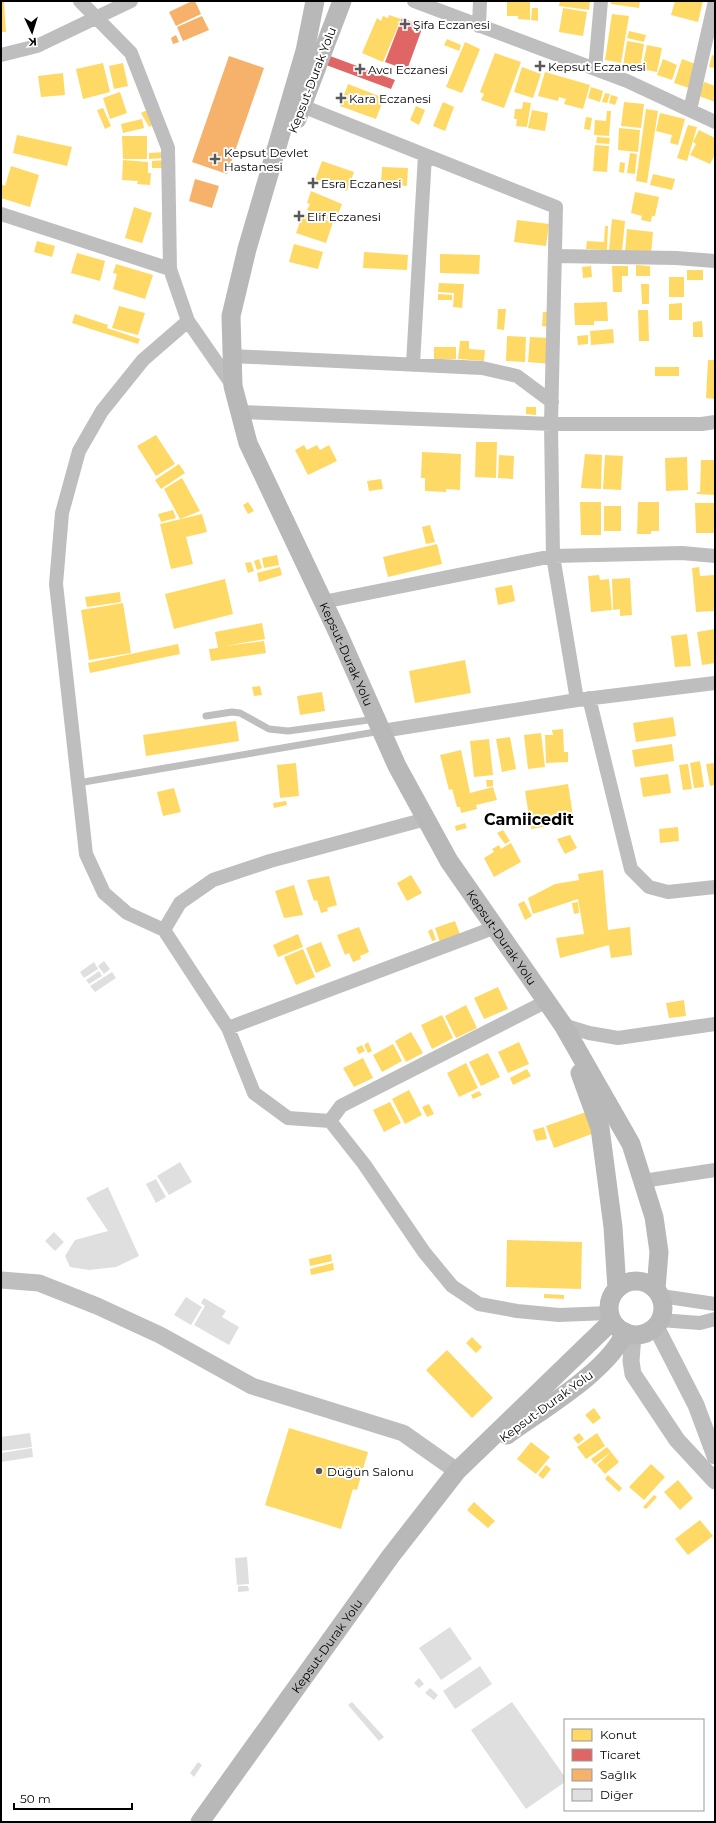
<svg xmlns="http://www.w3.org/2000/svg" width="716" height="1823" viewBox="0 0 716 1823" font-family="Montserrat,sans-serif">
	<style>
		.homes { fill: #ffd966 }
		.shops { fill: #e06666 }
		.health { fill: #f6b26b }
		.building { fill: #dfdfdf }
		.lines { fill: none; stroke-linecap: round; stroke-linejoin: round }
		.service { stroke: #bebebe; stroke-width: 7 }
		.minor { stroke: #bebebe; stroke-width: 14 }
		.tertiary { stroke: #bebebe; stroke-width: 17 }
		.secondary { stroke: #b8b8b8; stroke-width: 19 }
		.poi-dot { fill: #595959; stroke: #fff; stroke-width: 1.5 }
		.labels { text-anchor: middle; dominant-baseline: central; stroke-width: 4; stroke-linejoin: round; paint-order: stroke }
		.poi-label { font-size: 12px; fill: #000; stroke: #fff; text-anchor: start }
		.street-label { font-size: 12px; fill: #000; stroke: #fff }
		.district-label { font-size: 16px; font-weight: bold; fill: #000; stroke: #fff }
	</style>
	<rect width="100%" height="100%" fill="#fff"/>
	<path class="homes" d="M507,1h23v19l-12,-1v-3h-11z
		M560,1h30l-1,9 -30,-4z
		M611,1h29l-1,7 -28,-4z
		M675,1h28l-5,21 -27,-7z
		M1,2h3l2,30h-5z
		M532,8h6v13l-7,-1z
		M563,8l24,4 -4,24 -24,-4z
		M612,14l17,2 -8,47 -16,-3z
		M389,15l12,4 -18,43 -21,-9 15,-35 4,3 2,-5 5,2z
		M629,31l17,4 -2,7 -17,-4z
		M447,39l14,6 -2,6 -15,-6z
		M627,41l17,3 -4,25 -17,-3z
		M465,42l15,7 -18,44 -16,-6z
		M647,45l15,3 -5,24 -15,-3z
		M495,53l26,9 -17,46 -23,-8 3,-6 -4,-2z
		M712,55l3,1v12l-6,-1z
		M663,59l14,6 -5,15 -15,-5z
		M682,59l16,6 -9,23 -15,-5z
		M103,63l7,29 -27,7 -7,-30z
		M123,63l5,23 -14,3 -5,-23z
		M522,67l19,7 -8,24 -19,-6z
		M545,72l45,13 -7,24 -19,-5 2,-5 -7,-2 -1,4 -20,-5z
		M63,73l2,22 -24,2 -3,-21z
		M704,82l11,4v16l-16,-6z
		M348,84l36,14 -8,21 -36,-13z
		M591,87l12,4 -3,11 -12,-4z
		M120,92l7,21 -17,6 -7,-21z
		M605,93l5,1 -3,9 -5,-1z
		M611,95l7,2 -3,8 -6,-2z
		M443,102l11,5 -9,24 -12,-5z
		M523,102l8,1 -4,24 -11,-1 1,-7h-3l1,-10h7z
		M624,102l20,2 -3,24 -20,-2z
		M416,106l9,4 -6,15 -9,-5z
		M103,108l8,18 -6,3 -8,-19z
		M646,109l12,2 -11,72 -11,-2z
		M147,110l7,14 -5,3 -8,-14z
		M532,110l16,3 -3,18 -17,-3z
		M607,111h4l-2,25 -15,-1 1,-15 11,1z
		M660,113l25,6 -7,26 -8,-2 2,-8 -16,-4z
		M586,117l6,1 -2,12 -6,-1z
		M142,119l2,9 -21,5 -2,-9z
		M688,125l9,2 -10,34 -10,-3z
		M619,128l21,2 -2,22 -20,-2z
		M699,130l16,8v16l-5,10 -20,-9 6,-11 -3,-2z
		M17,135l55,12 -5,19 -54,-13z
		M122,136h25v23h-24z
		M597,137l13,1 -1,6 -13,-1z
		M595,145l14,1 -2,26 -14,-1z
		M165,152v6l-16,1v-6z
		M630,153l7,1 -2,20 -8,-1z
		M123,160l25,2v11h3l-1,12 -13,-1 1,-3 -16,-1z
		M166,160v8h-14v-7z
		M322,161l32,11 -7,19 -32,-11z
		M620,162l5,1 -1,10 -5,-1z
		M11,166l28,9 -9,32 -29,-9v-14l4,2z
		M382,167l26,1 -1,18 -26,-2z
		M653,174l22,5 -3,11 -22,-5z
		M311,191l31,13 -7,18 -28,-12 3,-6 -3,-1z
		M635,192l24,5 -4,19h-3l-1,6 -10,-2 1,-4 -11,-3z
		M134,207l18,6 -10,30 -17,-5z
		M303,213l30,9 -7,21 -30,-10z
		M612,219l13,2 -3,30 -13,-1z
		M517,220l32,4 -3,22 -32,-4z
		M605,226h3l-1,24 -21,-1 1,-8 17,1z
		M627,229l26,3 -2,22 -26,-2z
		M37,241l18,5 -3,11 -18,-5z
		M294,244l29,8 -5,17 -29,-7z
		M364,252l44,3 -1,15 -44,-2z
		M77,253l28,8 -5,20 -29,-8z
		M440,254l40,1 -1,19 -39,-1z
		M116,264l37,11 -8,24 -32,-10 4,-15 -4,-1z
		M636,265l14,1v10h-14z
		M591,266l1,11 -9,1 -1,-11z
		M612,266h16v10h-6v16h-9z
		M687,270h16v10h-16z
		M669,277h15v20h-15z
		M439,283l25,1 -2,24 -9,-1 1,-14 -16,-1z
		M641,284h8v20h-7z
		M438,294l14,1v5h-14z
		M607,302l1,19h-14v4h-19l-1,-22z
		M682,303v17h-13v-16z
		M119,306l26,7 -7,22 -26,-7z
		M498,309h8l-2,21 -7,-1z
		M638,310h10l1,31h-10z
		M543,312h7v15l-8,-1z
		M75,314l33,11 -1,3 33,11 -2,5 -66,-21z
		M702,321l1,16h-10v-15z
		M613,329l1,14 -23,2 -1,-14z
		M588,335v9l-10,1 -1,-9z
		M507,336l19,1 -1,25 -19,-1z
		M530,337l22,1 -2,26 -22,-2z
		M460,341h9v8l16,1 -1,11 -26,-2z
		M434,347h22v12h-22z
		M708,360h7v39l-9,-1z
		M655,367h24v9h-24z
		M526,407h10v8l-10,-1z
		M156,435l19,29 -19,12 -19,-30z
		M476,442h21l-1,36 -21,-1z
		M304,445l3,5 10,-5 3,5 9,-5 8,16 -29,14 -13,-25z
		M422,452l39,2 -1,36 -14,-1v3l-21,-1v-13h-4z
		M585,454l17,1 -1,34 -20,-1z
		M499,455l15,1 -1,23 -15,-1z
		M605,455l18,1 -2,34 -18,-1z
		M687,457l1,33 -22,1 -1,-33z
		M701,460h14v35l-18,-1v-2h3z
		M179,464l6,9 -24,16 -6,-9z
		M182,478l18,33 -20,8 -16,-30z
		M381,479l2,10 -14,2 -2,-10z
		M248,502l6,9 -6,3 -5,-9z
		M580,502h21v33h-20z
		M638,502h21v29h-8v3h-14z
		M695,503h19v30h-18z
		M604,506h17v25h-17z
		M173,510l3,8 -15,4 -3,-8z
		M202,514l5,18 -21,5 7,27 -22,5 -11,-45z
		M430,525l5,17 -9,2 -4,-17z
		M437,544l5,20 -54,13 -5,-20z
		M277,555l2,10 -15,3 -2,-10z
		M259,559l3,9 -5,2 -3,-9z
		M251,562l3,9 -6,2 -3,-10z
		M280,567l2,8 -23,7 -2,-9z
		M699,567l1,9 14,-1 1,36 -19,1 -4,-44z
		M599,575l1,5 9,-1 3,31 -21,2 -3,-36z
		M630,578l2,37 -12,1v-7l-7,1 -1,-31z
		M225,579l8,35 -59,15 -9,-35z
		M512,585l3,16 -17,4 -3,-17z
		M120,592l1,10 -34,5 -2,-10z
		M123,603l8,50 -42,7 -8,-50z
		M262,623l3,16 -40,7 39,-5 2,12 -55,8 -2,-12 9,-1 -3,-16z
		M715,629v34l-13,2 -5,-33z
		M687,634l4,32 -16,1 -4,-31z
		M178,644l2,10 -90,19 -2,-10z
		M465,660l6,33 -56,10 -6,-32z
		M260,686l2,9 -8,1 -2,-9z
		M322,692l3,19 -25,4 -3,-19z
		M673,717l3,19 -40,6 -3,-19z
		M236,721l3,20 -93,15 -3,-21z
		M563,729l1,23h4v10l-22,1 -1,-28h8l-1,-5z
		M541,733l4,34 -17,2 -4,-34z
		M510,737l6,32 -14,3 -6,-33z
		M489,739l4,36 -19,2 -4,-36z
		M672,744l2,17 -39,6 -3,-17z
		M461,750l9,43 23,-6 4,13 -21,5 1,4 -16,4 -1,-6h-3l-5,-18 -3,1 -9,-35z
		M700,761l4,26 -10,1 -4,-25z
		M296,763l3,33 -19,2 -3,-33z
		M715,763v22l-5,1 -4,-22z
		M688,764l4,25 -9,1 -4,-25z
		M668,774l3,19 -28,4 -3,-19z
		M486,780h7v6l-6,1z
		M568,784l6,38 -43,7 -6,-38z
		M174,788l7,24 -18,4 -6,-24z
		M286,801l1,4 -13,3 -1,-5z
		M465,823l2,5 -11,3 -1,-5z
		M678,827l1,14 -19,2 -1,-14z
		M503,830l7,11 -5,3 -8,-11z
		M570,835l7,13 -12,6 -8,-15z
		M511,843l10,19 -27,15 -10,-19 10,-6 -2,-3 7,-4 2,4z
		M603,870l5,60 22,-3 2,28 -21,3 -2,-13 -49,13 -4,-20 28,-4 -6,-35 -45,15 -5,-16 27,-14 24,-4 -1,-6z
		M411,875l11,18 -15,8 -10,-18z
		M329,876l8,29 -10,3 1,3 -7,2 -4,-13 -3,1 -7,-21z
		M294,885l9,30 -19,3 -9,-27z
		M524,901l8,15 -7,4 -7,-16z
		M578,902l1,11 -5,1 -2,-11z
		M455,921l6,16 -20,8 -6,-17z
		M359,927l10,25 -9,4 1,3 -8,3 -4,-9 -4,2 -8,-20z
		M432,929l4,11 -4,1 -4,-10z
		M298,934l5,13 -25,10 -5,-12z
		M321,942l10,24 -15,7 -10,-25z
		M303,949l12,28 -19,8 -12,-28z
		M498,987l10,22 -24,10 -10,-21z
		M684,1000l2,16 -17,2 -3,-15z
		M466,1005l11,23 -21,10 -11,-22z
		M442,1015l11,23 -21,11 -11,-24z
		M411,1032l12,21 -17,9 -11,-21z
		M368,1042l4,9 -4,2 -4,-8z
		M519,1042l10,22 -21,9 -10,-21z
		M393,1044l9,17 -20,11 -9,-17z
		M362,1045l3,6 -6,3 -3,-6z
		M488,1053l12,24 -19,9 -12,-24z
		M363,1058l10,20 -19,9 -11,-19z
		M466,1063l12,25 -19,9 -12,-24z
		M527,1069l4,7 -18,9 -3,-7z
		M409,1090l13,25 -17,9 -13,-25z
		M479,1091l3,4 -9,4 -2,-4z
		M390,1102l11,21 -17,9 -11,-22z
		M429,1104l5,10 -7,3 -5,-10z
		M589,1111l8,21 -43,16 -8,-22z
		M544,1127l3,12 -11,2 -3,-11z
		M507,1240l75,2 -1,47 -75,-2z
		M331,1254l1,7 -22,5 -1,-7z
		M333,1263l1,7 -23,5 -1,-6z
		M544,1294l20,1v4l-20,-1z
		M472,1337l10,10 -6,6 -10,-10z
		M447,1350l46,48 -21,20 -46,-48z
		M594,1408l7,10 -8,6 -8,-9z
		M289,1428l79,24 -11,38 -4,-1 -12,40 -76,-24z
		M579,1433l5,6 -6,5 -5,-6z
		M597,1433l8,13 -19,13 -9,-12z
		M531,1442l19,15 -14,17 -19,-15z
		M607,1447l4,5 -16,12 -4,-5z
		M611,1452l8,10 -14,12 -8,-9z
		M651,1464l14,13 -21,23 -15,-13z
		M546,1465l5,4 -8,10 -5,-4z
		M608,1475l14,13 -3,4 -14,-13z
		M678,1480l15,18 -13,12 -16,-18z
		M654,1495l3,2 -11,12 -3,-2z
		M474,1502l21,19 -7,7 -21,-18z
		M700,1520l13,16 -25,19 -13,-16z"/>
	<path class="shops" d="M402,18l21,8 -16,44 -22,-8z
		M330,56l65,24 -4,9 -65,-24z"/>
	<path class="health" d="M192,1h3l6,13 -25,12 -7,-14z
		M202,16l7,14 -26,11 -6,-14z
		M176,35l3,7 -6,2 -2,-6z
		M229,56l35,12 -37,106 -35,-12z
		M195,179l24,7 -7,22 -23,-7z"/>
	<path class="building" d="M104,961l6,8 -6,5 -6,-8z
		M94,962l4,7 -14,9 -4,-6z
		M99,971l3,5 -13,8 -3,-4z
		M112,972l4,6 -21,14 -5,-6z
		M180,1162l12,20 -23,13 -12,-19z
		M156,1179l10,18 -10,6 -10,-19z
		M108,1187l31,69 -23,11 -27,3 -19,-3 -5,-11 10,-16 33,-9 -22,-33z
		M54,1232l10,10 -9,9 -10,-10z
		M186,1297l16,10 -11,18 -17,-10z
		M204,1298l22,13 -4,6 17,10 -10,18 -35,-20 11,-19 -4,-3z
		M30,1433l2,14 -31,4v-14z
		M32,1448l1,9 -32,5v-9z
		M247,1557l2,27 -12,1 -2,-27z
		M238,1586h10l1,5 -11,1z
		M450,1627l22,32 -31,21 -22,-32z
		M480,1666l12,18 -37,25 -12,-18z
		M419,1678l5,6 -5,4 -5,-5z
		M430,1688l8,7 -4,5 -9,-7z
		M352,1702l32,35 -5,4 -31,-36z
		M512,1702l53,75v5l-39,27 -55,-79z
		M198,1762l4,3 -8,12 -4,-4z"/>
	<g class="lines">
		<path class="service" d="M206,716l26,-4 8,1 29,16 19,2 88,-12
			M78,783l303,-52"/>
		<path class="minor" d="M80,1l51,52 37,95 2,121 18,52 45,65
			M414,1l213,80 88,41
			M479,26l1,-25
			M1,55l36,-9 94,-45
			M595,69l6,-68
			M302,106l254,101 -5,217 2,132 24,144
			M690,110l25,-109
			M1,214l169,55
			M555,256l121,2 39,3
			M188,321l-45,39 -41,51 -23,40 -17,62 -6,71 30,270 18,39 23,20 37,17 64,98 26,65 34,25 42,3 34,43 60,88 28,34 27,18 38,7 42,4 50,-2
			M232,356l250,12 35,8 35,26
			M413,364l12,-209
			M240,412l311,12h151l13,-2
			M323,602l230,-46 129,-3 33,3
			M589,698l42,171 18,18 19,5 47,-5
			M382,731l195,-31 138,-17
			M164,930l16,-27 33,-23 57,-19 156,-42
			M563,1025l26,8 29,5 97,-14
			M228,1028l268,-101
			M330,1121l11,-15 206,-105
			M643,1181l72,-11
			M661,1296l54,8
			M660,1320l40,3 15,-4"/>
		<path class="tertiary" d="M1,1280l38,3 58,23 63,29 92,51 151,47 54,38
			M656,1327l40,78 19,51
			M633,1335l-2,26 2,13 44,66 38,41"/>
		<g class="secondary">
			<path id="s1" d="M315,1l-10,50 -58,198 -16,67 2,70 15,57 90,190 59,133 52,95 114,164 68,119 23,73 5,35 -3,37"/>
			<path d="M297,119l45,-118"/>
			<path d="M580,1073l20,55 13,99 4,62"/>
			<circle cx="636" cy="1308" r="27"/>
			<path d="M507,1435c34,-25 102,-64 118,-103"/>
			<path id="s2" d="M200,1822l190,-265 67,-86 155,-150"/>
		</g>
	</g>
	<g class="poi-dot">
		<path d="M403 18h4v4h4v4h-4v4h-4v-4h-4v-4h4z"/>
		<path d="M538 60h4v4h4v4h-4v4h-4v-4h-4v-4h4z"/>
		<path d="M358 63h4v4h4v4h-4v4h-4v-4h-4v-4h4z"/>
		<path d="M339 92h4v4h4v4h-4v4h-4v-4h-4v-4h4z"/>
		<path d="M213 153h4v4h4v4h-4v4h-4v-4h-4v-4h4z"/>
		<path d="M311 177h4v4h4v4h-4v4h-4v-4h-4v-4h4z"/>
		<path d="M297 210h4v4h4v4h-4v4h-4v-4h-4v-4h4z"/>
		<circle cx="319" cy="1471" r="4"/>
	</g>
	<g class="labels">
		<g class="poi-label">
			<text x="413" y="24">Şifa Eczanesi</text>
			<text x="548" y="66">Kepsut Eczanesi</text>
			<text x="368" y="69">Avcı Eczanesi</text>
			<text x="349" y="98">Kara Eczanesi</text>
			<text x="224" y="152">Kepsut Devlet<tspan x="224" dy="14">Hastanesi</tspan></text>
			<text x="321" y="183">Esra Eczanesi</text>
			<text x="307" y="216">Elif Eczanesi</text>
			<text x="327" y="1471">Düğün Salonu</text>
		</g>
		<g class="street-label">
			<text transform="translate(312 80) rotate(-69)">Kepsut-Durak Yolu</text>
			<text stroke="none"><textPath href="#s1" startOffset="688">Kepsut-Durak Yolu</textPath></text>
			<text stroke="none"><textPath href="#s1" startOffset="1012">Kepsut-Durak Yolu</textPath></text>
			<text transform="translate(546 1406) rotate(-36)">Kepsut-Durak Yolu</text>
			<text stroke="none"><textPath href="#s2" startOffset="217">Kepsut-Durak Yolu</textPath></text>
		</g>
		<g class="district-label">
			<text x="529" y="819">Camiicedit</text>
		</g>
	</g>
	<rect width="716" height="1823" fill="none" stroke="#000000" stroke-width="4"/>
	<rect x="564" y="1719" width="140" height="92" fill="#ffffff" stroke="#999999"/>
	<rect x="572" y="1729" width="20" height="12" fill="#ffd966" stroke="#999999"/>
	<text x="600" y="1739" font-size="12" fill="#000000">Konut</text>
	<rect x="572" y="1749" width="20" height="12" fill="#e06666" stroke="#999999"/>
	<text x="600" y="1759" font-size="12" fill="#000000">Ticaret</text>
	<rect x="572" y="1769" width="20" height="12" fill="#f6b26b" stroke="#999999"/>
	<text x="600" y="1779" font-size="12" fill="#000000">Sağlık</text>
	<rect x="572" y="1789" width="20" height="12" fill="#dfdfdf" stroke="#999999"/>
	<text x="600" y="1799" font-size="12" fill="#000000">Diğer</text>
	<g transform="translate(32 32) rotate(176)" stroke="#ffffff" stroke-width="3" paint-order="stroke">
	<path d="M0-3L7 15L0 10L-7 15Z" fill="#000000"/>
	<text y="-6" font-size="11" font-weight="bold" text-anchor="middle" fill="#000000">K</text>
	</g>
	<path d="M14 1803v6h118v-6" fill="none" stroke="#000000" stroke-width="2"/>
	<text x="20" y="1803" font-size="12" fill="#000000" stroke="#ffffff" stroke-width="3" paint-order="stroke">50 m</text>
</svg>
